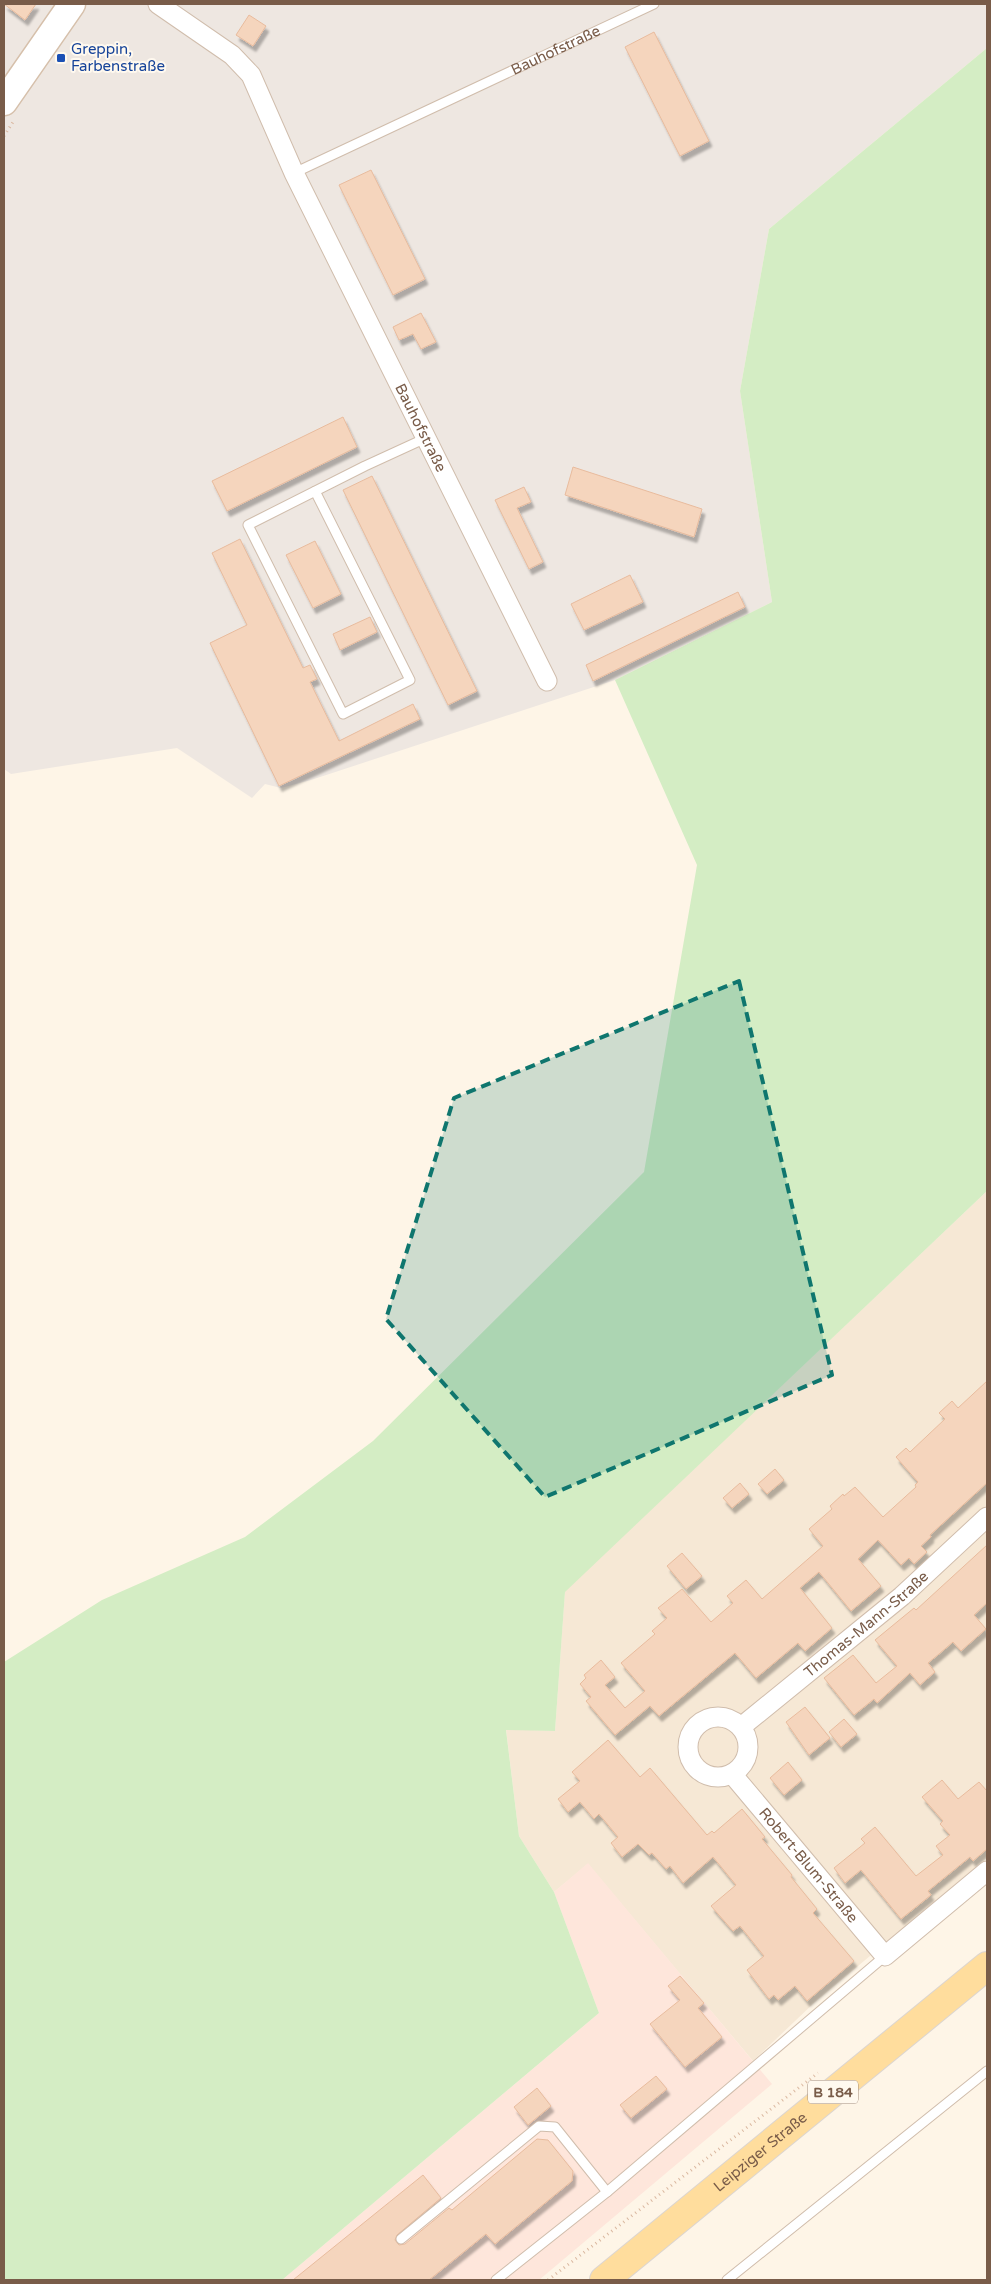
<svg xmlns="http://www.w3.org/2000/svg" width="991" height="2284" viewBox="0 0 991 2284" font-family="'Varela Round',sans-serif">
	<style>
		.residential { fill: #f6e8d5 }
		.commercial { fill: #fee6db }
		.industrial { fill: #eee7e1 }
		.green { fill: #d4edc4 }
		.building { fill: #f5d5bd; stroke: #e8bb9d; filter: url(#shadow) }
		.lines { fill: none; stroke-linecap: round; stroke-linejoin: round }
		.lane-casing { stroke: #d0bdac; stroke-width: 11 }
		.street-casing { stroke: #d0bdac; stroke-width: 21 }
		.secondary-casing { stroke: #d6c0ab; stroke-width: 29 }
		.primary-casing { stroke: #dcd5d0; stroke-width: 30 }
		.path { stroke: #dab8a0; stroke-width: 3; stroke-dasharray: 1 4; stroke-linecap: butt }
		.lane { stroke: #fff; stroke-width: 9 }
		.street { stroke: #fff; stroke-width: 19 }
		.secondary { stroke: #fff; stroke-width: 26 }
		.primary { stroke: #ffdd9d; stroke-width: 28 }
		.marked { fill: #0f766e; fill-opacity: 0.2; stroke: #0f766e; stroke-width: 4; stroke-dasharray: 10 6; stroke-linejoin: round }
		.transit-dot { fill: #1a4fb4; stroke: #fff9ef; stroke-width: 2 }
		.labels { text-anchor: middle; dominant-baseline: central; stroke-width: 4; stroke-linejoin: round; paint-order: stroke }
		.shield { fill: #fff9ef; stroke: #a18b7b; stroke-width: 1 }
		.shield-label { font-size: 14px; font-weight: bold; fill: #795c49 }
		.transit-label { font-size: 15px; fill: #164399; stroke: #fff9ef; text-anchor: start }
		.street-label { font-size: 15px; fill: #795c49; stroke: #fff9ef }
	</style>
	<defs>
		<filter id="shadow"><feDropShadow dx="3" dy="5.5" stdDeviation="1" flood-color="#0004"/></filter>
	</defs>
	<rect width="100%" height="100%" fill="#fef5e7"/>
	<path class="residential" d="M987,1191v667l-172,144 -62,59 -165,-197 -34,28 -35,-56 -13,-107 49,2 10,-140z"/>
	<path class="commercial" d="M588,1863l184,221 -233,196h-257l317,-267 -45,-121z"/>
	<path class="industrial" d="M4,4h983v44l-218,181 -29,162 32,211 -157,78 -304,100 -30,8 -16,-4 -13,14 -75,-50 -166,26 -7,-5z"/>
	<path class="green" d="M987,48v1143l-422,401 -10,139 -49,-1 13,106 35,56 45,121 -317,267h-278v-618l98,-62 143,-63 128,-96 271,-269 53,-307 -82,-185 157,-78 -32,-211 29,-162z"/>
	<path class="building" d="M4,4h32l-11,16z
		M249,15l17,11 -13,20 -17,-11z
		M654,32l55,109 -29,15 -55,-109z
		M371,170l54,109 -32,16 -54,-110z
		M421,313l15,29 -15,7 -8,-15 -14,6 -6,-13z
		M343,417l14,30 -130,64 -15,-30z
		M573,467l129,42 -8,28 -129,-42z
		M372,476l105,215 -29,14 -105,-215z
		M524,487l7,15 -14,6 26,54 -14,7 -34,-69z
		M240,539l63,129 7,-3 7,14 -7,3 29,59 74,-37 7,15 -141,67 -69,-143 37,-18 -35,-72z
		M315,541l26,53 -28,14 -27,-53z
		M630,575l13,27 -59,28 -13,-26z
		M738,592l7,15 -152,74 -7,-16z
		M370,617l7,15 -37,18 -7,-16z
		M987,1381v102l-57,52 1,2 -10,9 6,6 -13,12 -5,-6 -8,7 -23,-25 -20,19 23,27 -30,25 -32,-39 -19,16 32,40 -27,23 -7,-8 -42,35 -21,-25 -76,63 -9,-10 -35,29 -29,-34 5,-4 -11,-13 6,-6 -2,-3 17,-15 14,17 -10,8 20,23 20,-17 -24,-28 34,-29 -3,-3 15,-13 -9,-10 24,-19 29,33 22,-19 -6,-7 19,-16 16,19 61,-53 -14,-17 23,-20 -2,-3 13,-12 1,2 11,-9 28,30 33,-30 -1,-2 3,-3 -22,-25 10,-9 4,4 35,-33 -6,-6 13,-12 6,7z
		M775,1469l9,11 -17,14 -9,-10z
		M740,1483l9,11 -17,14 -9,-10z
		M987,1545v58l-13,12 12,14 -25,22 -8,-9 -14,12 -11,9 7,9 -15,13 -10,-12 -33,30 -3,-4 -20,16 -30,-37 29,-23 23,28 21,-17 -22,-26 39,-32 2,2z
		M682,1553l20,23 -16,13 -19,-23z
		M805,1707l25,31 -21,17 -23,-33z
		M844,1719l13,15 -16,13 -12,-15z
		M608,1740l32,37 10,-9 57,67 5,-4 2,2 28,-24 23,28 -3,2 30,36 -1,2 26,32 -4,4 41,48 -47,40 -12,-15 -17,14 -4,-5 -5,4 -22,-29 17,-14 -24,-30 -7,5 -22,-25 25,-21 -23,-28 -30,26 -13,-17 -4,3 -14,-16 -3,2 -11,-11 -16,13 -11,-14 7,-6 -19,-23 -5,5 -14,-17 -12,10 -10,-13 22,-18 -8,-9z
		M788,1762l14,18 -18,15 -14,-17z
		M942,1780l16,19 21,-17 8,9v58l-14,12 -3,-4 -42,34 3,4 -30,24 -40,-49 -16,13 -11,-15 31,-25 -4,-4 14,-12 41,49 27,-21 -7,-9 14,-11 -10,-11 3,-3 -21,-24z
		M680,1976l24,27 -6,5 24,29 -37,30 -35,-43 30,-24 -12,-14z
		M656,2076l11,13 -36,29 -11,-13z
		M537,2088l14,18 -23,19 -14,-18z
		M537,2139l11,1 25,31 -1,10 -77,63 -9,-10 -57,46h-136l130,-105 18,23 -44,37 -2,5 4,5 6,-1 44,-36 3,2z"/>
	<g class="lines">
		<g class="lane-casing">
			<g id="lane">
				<path id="s1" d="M294,173l360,-169"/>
				<path d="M315,491l95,189 -67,34 -95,-189 117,-59 61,-28"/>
				<path d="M401,2239l138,-113 16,1 52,65"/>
				<path d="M496,2280l111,-88 278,-236"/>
				<path d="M727,2280l260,-209"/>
			</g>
		</g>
		<g class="street-casing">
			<g id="street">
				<path id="s2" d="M158,4l74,51 19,20 43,98 253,508"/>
				<circle cx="718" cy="1747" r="30"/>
				<path id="s3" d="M741,1727l161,-131 85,-79"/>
				<path id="s4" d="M732,1774l153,182 102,-85"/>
			</g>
		</g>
		<g class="secondary-casing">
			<path id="secondary" d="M4,102l68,-98"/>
		</g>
		<g class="primary-casing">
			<g id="primary">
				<path id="s5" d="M604,2280l383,-314"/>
			</g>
		</g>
		<path class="path" d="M4,136l9,-14
			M548,2280l270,-207"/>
		<use href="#lane" class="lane"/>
		<use href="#street" class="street"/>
		<use href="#secondary" class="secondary"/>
		<use href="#primary" class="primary"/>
	</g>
	<path class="marked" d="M739,981l93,394 -287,122 -159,-178 68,-221z"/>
	<rect class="transit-dot" x="56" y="53" width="10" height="10" rx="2.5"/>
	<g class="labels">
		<rect class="shield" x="808" y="2080.5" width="50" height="23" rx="4"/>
		<g class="shield-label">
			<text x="833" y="2092">B 184</text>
		</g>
		<g class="transit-label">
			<text x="71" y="49">Greppin,<tspan x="71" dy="17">Farbenstraße</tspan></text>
		</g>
		<g class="street-label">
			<text stroke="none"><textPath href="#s1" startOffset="289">Bauhofstraße</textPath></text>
			<text stroke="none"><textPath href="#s2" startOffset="509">Bauhofstraße</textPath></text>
			<text stroke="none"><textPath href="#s3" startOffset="162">Thomas-Mann-Straße</textPath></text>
			<text stroke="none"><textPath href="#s4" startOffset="119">Robert-Blum-Straße</textPath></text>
			<text stroke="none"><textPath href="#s5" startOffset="202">Leipziger Straße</textPath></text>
		</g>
	</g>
	<rect width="991" height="2284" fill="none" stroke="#795c49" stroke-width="10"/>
</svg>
